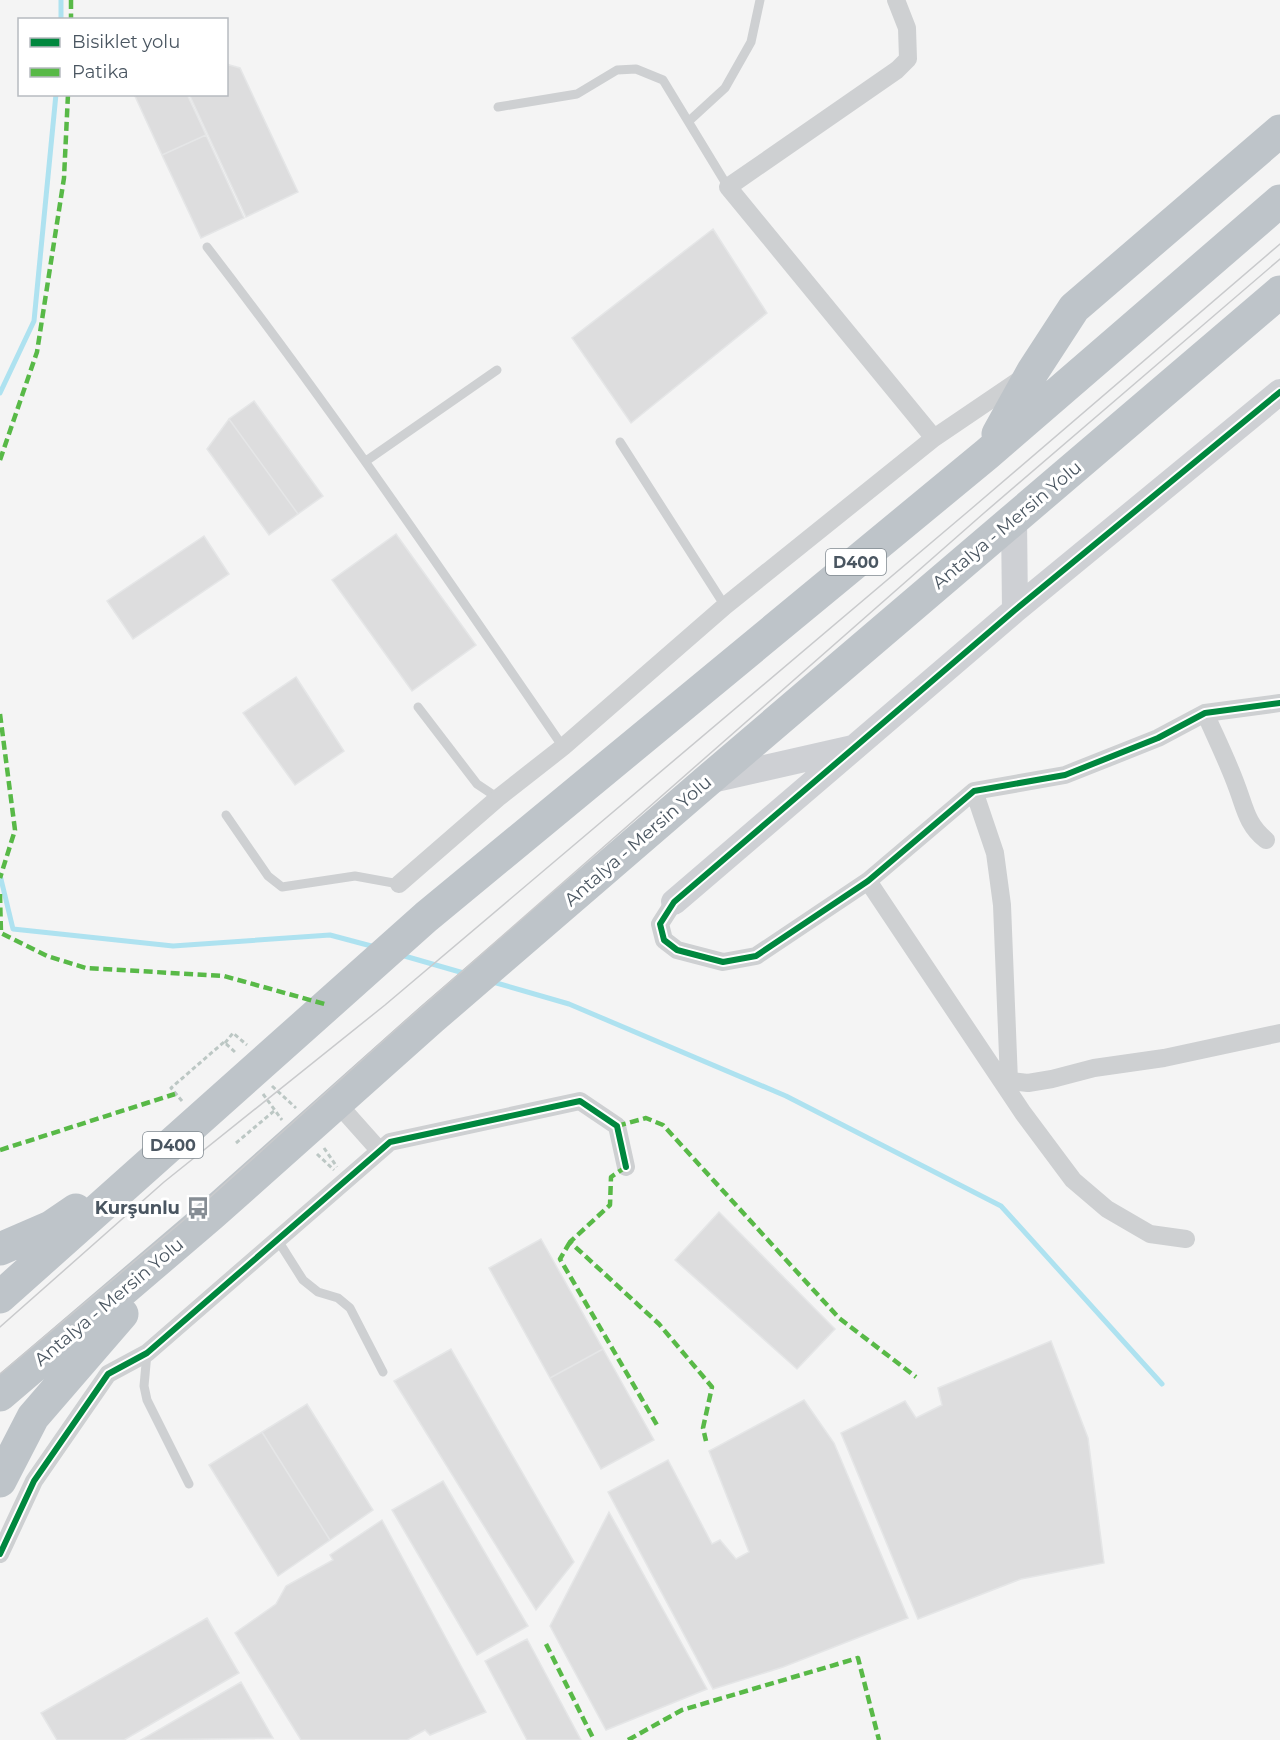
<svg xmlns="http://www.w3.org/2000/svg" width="1280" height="1740" viewBox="0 0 1280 1740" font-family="Montserrat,sans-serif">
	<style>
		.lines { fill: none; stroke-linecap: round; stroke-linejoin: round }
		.stream { stroke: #aee2f0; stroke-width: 5 }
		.building { fill: #ddddde; stroke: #e5e6e7; stroke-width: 1.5 }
		.path { stroke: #bcc7c4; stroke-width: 3; stroke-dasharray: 4.5 3; stroke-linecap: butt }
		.lane { stroke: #ced0d2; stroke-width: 9 }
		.street { stroke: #ced0d2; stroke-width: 18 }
		.secondary { stroke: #ced0d4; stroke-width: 26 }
		.highway { stroke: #bec4c9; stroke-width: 33 }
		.tram { stroke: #c9cacc; stroke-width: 1.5 }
		.quiet { stroke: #58b947; stroke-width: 4.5; stroke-dasharray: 9 4.5; stroke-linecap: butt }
		.cycleway-casing { stroke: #fff; stroke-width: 10 }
		.cycleway { stroke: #00873e; stroke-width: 6 }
		.labels { text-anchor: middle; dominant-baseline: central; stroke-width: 6; stroke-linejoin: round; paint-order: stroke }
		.shield { fill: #fff; stroke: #808990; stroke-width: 1.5 }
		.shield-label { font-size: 16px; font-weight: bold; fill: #4a5661 }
		.street-label { font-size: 18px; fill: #4a5661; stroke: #fff }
		.poi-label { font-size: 18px; font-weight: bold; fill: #4a5661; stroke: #fff; text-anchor: end }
	</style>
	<rect width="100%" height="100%" fill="#f4f4f4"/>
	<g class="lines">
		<path class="stream" d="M61,20v-20
			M0,393l34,-72 22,-227
			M0,875l13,54 160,17 157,-11 45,12
			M401,955l66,19
			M493,982l76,22 217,92 215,110 161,178"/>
	</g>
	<path class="building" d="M226,64l14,4 58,124 -52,25 -57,-123h37z
		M134,94h53l19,41 -44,20z
		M206,135l38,83 -43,20 -39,-83z
		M713,229l54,84 -136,110 -59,-85z
		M254,401l69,95 -25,18 -69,-95z
		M229,419l69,95 -29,21 -62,-86z
		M396,534l80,111 -64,46 -80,-111z
		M204,536l25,38 -96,65 -26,-38z
		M296,677l48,74 -49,34 -52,-72z
		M719,1212l116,117 -38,40 -122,-109z
		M541,1239l62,110 -53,29 -61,-110z
		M1051,1341l37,97 16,125 -83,16 -103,40 -77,-186 64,-32 11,17 26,-13 -4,-17z
		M451,1349l123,213 -38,48 -142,-229z
		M603,1349l51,91 -53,29 -51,-91z
		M804,1400l30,43 74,175 -125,49 -70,22 -105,-197 60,-32 44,84 8,-4 16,19 13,-7 -40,-101z
		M307,1404l66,106 -43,30 -68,-108z
		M262,1432l68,108 -52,36 -69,-111z
		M443,1481l85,145 -51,29 -85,-145z
		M609,1512l98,177 -101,41 -56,-104z
		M382,1520l104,192 -56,23 -5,-5 -18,10h-106l-66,-107 41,-29 10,-18 47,-26 -3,-5z
		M207,1618l32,55 -115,67h-67l-16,-27z
		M527,1639l54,101h-54l-42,-79z
		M241,1682l32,56 -132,2z"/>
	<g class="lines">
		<path class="path" d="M225,1043l8,-10 14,12
			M272,1086l24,22
			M263,1094l19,26
			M182,1101l-11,-13 53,-46 12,11
			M236,1143l38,-32
			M324,1148l13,19
			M317,1154l17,16"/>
		<path class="lane" d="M498,107l79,-13 40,-24 19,-1 27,11 65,107
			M689,121l36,-33 26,-46 9,-42
			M207,247c125,162 240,331 356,500
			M620,442l105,164
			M366,461l131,-91
			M418,707l59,77 21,14
			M226,815l42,61 14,11 73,-11 44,8
			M277,1239l26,41 15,12 20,6 12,10 33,64
			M147,1353l-3,33 3,14 42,84"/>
		<path class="street" d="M896,0l11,28 1,31 -11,11 -169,117 206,251
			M1205,713c11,25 23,49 32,74 8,21 10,38 29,53
			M974,791l21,62 7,52 7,176
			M868,881l155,232 50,67 34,29 43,25 36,5
			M399,884l99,-86 65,-51 162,-141 209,-168 87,-59
			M674,902l-14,22 4,16 13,10 46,12 33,-6 112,-75 106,-90 91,-16 93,-37 47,-25 75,-10
			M1001,1080l27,3 24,-4 42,-11 70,-10 116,-25
			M338,1104l41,46
			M0,1554l34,-73 74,-107 39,-21 243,-211 190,-41 37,25 9,41"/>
		<path class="secondary" d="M1014,519l1,91
			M707,781l146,-33
			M674,902l341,-292 265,-218"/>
		<path class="highway" d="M998,434l35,-63 41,-63 206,-177
			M0,1249l51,-22 25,-17
			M0,1297l426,-380 561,-463 293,-253
			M0,1395l212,-181 220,-196 275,-237 573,-489
			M0,1481l33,-64 89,-103"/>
		<path class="tram" d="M0,1327l164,-145 221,-177 586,-496 309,-265
			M0,1374l198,-166 196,-177 590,-518 296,-254"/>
		<path class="quiet" d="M71,0v20
			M0,460l37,-108 27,-174 4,-84
			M0,714l15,116 -15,48
			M0,894l1,39 46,23 39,12 138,8 104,29
			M617,1126l29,-8 17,7 176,193 77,59
			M0,1150l175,-56
			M626,1167l-15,10 -1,28 -40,37 89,82 53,63 -9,41 3,13
			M570,1242l-10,17 97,166
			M546,1644l48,96
			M628,1740l54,-30 176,-52 21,82"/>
		<g class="cycleway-casing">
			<path id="cycleway" d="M1280,392l-265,218 -341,292 -14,22 4,16 13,10 46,12 33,-6 112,-75 106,-90 91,-16 93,-37 47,-25 75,-10
				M0,1554l34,-73 74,-107 39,-21 243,-211 190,-41 37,25 9,41"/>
		</g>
		<use href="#cycleway" class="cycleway"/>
	</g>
	<defs>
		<g id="bus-bare" transform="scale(1.8)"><path d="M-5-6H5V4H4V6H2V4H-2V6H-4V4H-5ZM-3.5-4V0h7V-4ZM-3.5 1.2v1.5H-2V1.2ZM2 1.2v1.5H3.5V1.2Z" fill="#868d94" stroke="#fff" stroke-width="2.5" paint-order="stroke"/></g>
	</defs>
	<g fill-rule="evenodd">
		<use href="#bus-bare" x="198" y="1208"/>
	</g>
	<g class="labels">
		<g class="shield">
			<rect x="826" y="549" width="60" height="26" rx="4.5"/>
			<rect x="143" y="1132" width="60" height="26" rx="4.5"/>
		</g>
		<g class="shield-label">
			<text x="856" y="562">D400</text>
			<text x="173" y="1145">D400</text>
		</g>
		<g class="street-label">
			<text transform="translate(1007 525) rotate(-40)">Antalya - Mersin Yolu</text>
			<text transform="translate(638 841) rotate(-41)">Antalya - Mersin Yolu</text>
			<text transform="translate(109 1302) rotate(-40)">Antalya - Mersin Yolu</text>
		</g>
		<g class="poi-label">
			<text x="180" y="1208">Kurşunlu</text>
		</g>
	</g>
	<rect x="18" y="18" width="210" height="78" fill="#ffffff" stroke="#b7bbc0" stroke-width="1.5"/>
	<rect x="30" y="38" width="30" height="9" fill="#00873e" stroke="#b7bbc0" stroke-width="1.5"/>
	<text x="72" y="48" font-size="18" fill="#4a5661">Bisiklet yolu</text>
	<rect x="30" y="68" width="30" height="9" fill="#58b947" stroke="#b7bbc0" stroke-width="1.5"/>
	<text x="72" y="78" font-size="18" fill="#4a5661">Patika</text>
</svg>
